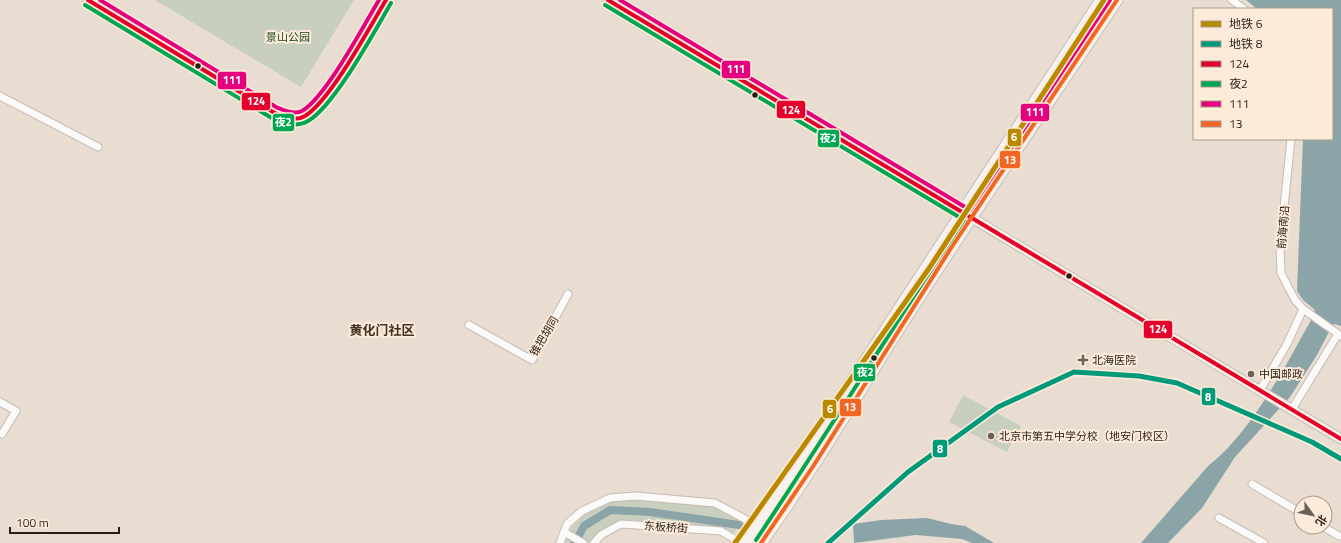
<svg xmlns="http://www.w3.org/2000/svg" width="1341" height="543" viewBox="0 0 1341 543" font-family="'Titillium Web','Noto Sans SC',sans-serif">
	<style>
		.green { fill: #c9cfbf }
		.water { fill: #8aa4a7 }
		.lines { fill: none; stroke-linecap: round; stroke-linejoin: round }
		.canal { stroke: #8aa4a7; stroke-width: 8 }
		.street-casing { stroke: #c5bbb3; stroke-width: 9 }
		.secondary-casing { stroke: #c5bbb3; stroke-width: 11 }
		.primary-casing { stroke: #c3beb8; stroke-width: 13 }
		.street { stroke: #fcfaf8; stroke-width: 7 }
		.secondary { stroke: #faf6f4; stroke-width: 9 }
		.primary { stroke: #f7f1f0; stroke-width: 11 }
		.bus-1-casing { stroke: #fdebda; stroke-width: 7 }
		.bus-2-casing { stroke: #fdebda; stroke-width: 7 }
		.bus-3-casing { stroke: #fdebda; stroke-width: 7 }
		.bus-4-casing { stroke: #fdebda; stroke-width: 7 }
		.bus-1 { stroke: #e4002b; stroke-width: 4 }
		.bus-2 { stroke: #00a651; stroke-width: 4 }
		.bus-3 { stroke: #e5007d; stroke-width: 4 }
		.bus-4 { stroke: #f26522; stroke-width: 4 }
		.metro-1-casing { stroke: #fdebda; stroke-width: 8 }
		.metro-2-casing { stroke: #fdebda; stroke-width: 8 }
		.metro-1 { stroke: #bb8900; stroke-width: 5 }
		.metro-2 { stroke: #00997a; stroke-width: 5 }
		.bus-dot { fill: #261e17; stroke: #fdebda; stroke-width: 1.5 }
		.poi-dot { fill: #6a6158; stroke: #fdebda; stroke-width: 1.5 }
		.labels { text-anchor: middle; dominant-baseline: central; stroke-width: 4; stroke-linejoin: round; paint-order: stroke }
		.park-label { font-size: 11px; fill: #1f4a25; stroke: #fdebda }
		.street-label { font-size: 11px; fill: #261e17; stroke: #fdebda }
		.poi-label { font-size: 11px; fill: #261e17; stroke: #fdebda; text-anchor: start }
		.quarter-label { font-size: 13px; font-weight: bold; fill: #423120; stroke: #fdebda }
		.line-badge { stroke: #fdebda; stroke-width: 1.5 }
		.badge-label { font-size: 11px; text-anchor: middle; font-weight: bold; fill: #fff }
	</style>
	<rect width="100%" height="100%" fill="#e9ddd2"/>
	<path class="green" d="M155,0h199l-53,87z
		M963,395l58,31 -14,26 -58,-30z
		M626,498l86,8 29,16 -8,12 -119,-10 -18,11 -5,8h-26l6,-15 15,-15 19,-13z"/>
	<path class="water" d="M1246,0h95v326l-7,-2 -2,2 -15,29 -27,42 -55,60 -33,51 -34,35h-27l68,-78c34,-25 72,-89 92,-127 5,-9 11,-18 14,-28l-12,-10 -6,-9 6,-152h29v-130h-75z
		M927,518l24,6 14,2 29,17h-22l-10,-4 -46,-4 -62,8 -1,-19 28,-4z"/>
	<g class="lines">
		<path class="canal" d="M575,543l9,-17 26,-16 40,2 89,13"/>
		<g class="street-casing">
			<path id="street" d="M1232,0l12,9
				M0,96l98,51
				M1291,139l-11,107 1,27 14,27 8,9 38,27
				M469,325l63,35 36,-66
				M1260,390l27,-46 16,-35
				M0,402l16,9 -14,23
				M1292,409l46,-75
				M1252,484l49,29
				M1219,518l45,25
				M1324,527l15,9
				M564,532l19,11
				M560,543l7,-19 15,-13 28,-13 26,-2 79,7 43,23
				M594,543l7,-8 20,-11 100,7 20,12"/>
		</g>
		<g class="secondary-casing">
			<path id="secondary" d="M88,0l185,112c10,5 21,9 32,4 21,-11 66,-92 81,-116
				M608,0l733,439"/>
		</g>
		<g class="primary-casing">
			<path id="primary" d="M746,543l355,-543
				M761,543c49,-68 91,-140 136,-211 71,-112 147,-222 220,-332"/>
		</g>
		<use href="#street" class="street"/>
		<use href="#secondary" class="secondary"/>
		<use href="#primary" class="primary"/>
		<g class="bus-1-casing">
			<path id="bus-1" d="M88,0l185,112c9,5 22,10 32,4 26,-16 64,-88 81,-116
				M608,0l733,439"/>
		</g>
		<g class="bus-2-casing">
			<path id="bus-2" d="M85,5l185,112c11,6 26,11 38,4 27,-16 66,-89 83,-118
				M605,5l359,215c-71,106 -137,214 -208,320"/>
		</g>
		<g class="bus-3-casing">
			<path id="bus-3" d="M100,0l176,107c7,3 18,8 26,4 24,-14 62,-86 77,-111
				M620,0l350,210 140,-210"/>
		</g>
		<g class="bus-4-casing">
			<path id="bus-4" d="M761,543l53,-78 137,-217 166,-248"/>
		</g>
		<use href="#bus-1" class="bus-1"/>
		<use href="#bus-2" class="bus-2"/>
		<use href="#bus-3" class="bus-3"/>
		<use href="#bus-4" class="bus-4"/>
		<g class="metro-1-casing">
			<path id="metro-1" d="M735,543l195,-276 174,-267"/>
		</g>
		<g class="metro-2-casing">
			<path id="metro-2" d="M828,543l80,-71 90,-65 76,-35 65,4 38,7 135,59 29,17"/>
		</g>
		<use href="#metro-1" class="metro-1"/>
		<use href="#metro-2" class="metro-2"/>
	</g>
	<g class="bus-dot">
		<circle cx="198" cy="66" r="3.5"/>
		<circle cx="755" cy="95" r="3.5"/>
		<circle cx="1069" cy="276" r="3.5"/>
		<circle cx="874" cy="358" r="3.5"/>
	</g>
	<g class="poi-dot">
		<path d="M1081 354h4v4h4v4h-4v4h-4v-4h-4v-4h4z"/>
		<circle cx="1251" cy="374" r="4"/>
		<circle cx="991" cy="436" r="4"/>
	</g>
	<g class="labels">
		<g class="park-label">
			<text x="288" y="37">景山公园</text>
		</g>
		<g class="street-label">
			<text transform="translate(1283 227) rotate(-85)">前海南沿</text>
			<text transform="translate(544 336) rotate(-59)">锥把胡同</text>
			<text transform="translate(666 527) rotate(4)">东板桥街</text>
		</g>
		<g class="poi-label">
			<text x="1092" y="360">北海医院</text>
			<text x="1259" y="374">中国邮政</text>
			<text x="999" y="436">北京市第五中学分校（地安门校区）</text>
		</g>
		<g class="quarter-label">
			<text x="382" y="330">黄化门社区</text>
		</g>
	</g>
	<g class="line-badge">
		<rect x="721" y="60" width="30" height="19" rx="4" fill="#e5007d"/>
		<rect x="217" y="71" width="30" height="19" rx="4" fill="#e5007d"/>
		<rect x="241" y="92" width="30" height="19" rx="4" fill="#e4002b"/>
		<rect x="776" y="100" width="30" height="19" rx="4" fill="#e4002b"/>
		<rect x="1020" y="103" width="30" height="19" rx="4" fill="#e5007d"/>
		<rect x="272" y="113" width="23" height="19" rx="4" fill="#00a651"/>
		<rect x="1007" y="128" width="15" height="19" rx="4" fill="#bb8900"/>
		<rect x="817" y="129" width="23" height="19" rx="4" fill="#00a651"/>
		<rect x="999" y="150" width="22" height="19" rx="4" fill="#f26522"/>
		<rect x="1143" y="320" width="30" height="19" rx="4" fill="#e4002b"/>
		<rect x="853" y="363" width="23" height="19" rx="4" fill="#00a651"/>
		<rect x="1201" y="387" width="15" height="19" rx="4" fill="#00997a"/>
		<rect x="839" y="398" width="23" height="19" rx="4" fill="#f26522"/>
		<rect x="822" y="399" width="15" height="20" rx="4" fill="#bb8900"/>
		<rect x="932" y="439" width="16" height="19" rx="4" fill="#00997a"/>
	</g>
	<g class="badge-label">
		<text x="736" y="73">111</text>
		<text x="232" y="84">111</text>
		<text x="256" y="105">124</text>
		<text x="791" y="114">124</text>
		<text x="1035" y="116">111</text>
		<text x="283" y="126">夜2</text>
		<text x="1014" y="141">6</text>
		<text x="828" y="142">夜2</text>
		<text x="1010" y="164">13</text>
		<text x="1158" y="333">124</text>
		<text x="865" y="376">夜2</text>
		<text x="1208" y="401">8</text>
		<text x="850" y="411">13</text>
		<text x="830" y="413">6</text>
		<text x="940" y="453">8</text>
	</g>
	<rect x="1193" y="8" width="140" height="132" fill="#fdebda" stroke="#a7998c"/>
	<rect x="1201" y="21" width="20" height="6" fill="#bb8900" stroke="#a7998c"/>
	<text x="1229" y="28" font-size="12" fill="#261e17">地铁 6</text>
	<rect x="1201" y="41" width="20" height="6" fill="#00997a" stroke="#a7998c"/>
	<text x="1229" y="48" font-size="12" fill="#261e17">地铁 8</text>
	<rect x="1201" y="61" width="20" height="6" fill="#e4002b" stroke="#a7998c"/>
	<text x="1229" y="68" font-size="12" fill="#261e17">124</text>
	<rect x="1201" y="81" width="20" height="6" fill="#00a651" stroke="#a7998c"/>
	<text x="1229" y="88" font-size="12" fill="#261e17">夜2</text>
	<rect x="1201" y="101" width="20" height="6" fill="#e5007d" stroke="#a7998c"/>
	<text x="1229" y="108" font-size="12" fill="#261e17">111</text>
	<rect x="1201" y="121" width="20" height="6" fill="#f26522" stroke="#a7998c"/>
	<text x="1229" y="128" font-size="12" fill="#261e17">13</text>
	<g transform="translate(1313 515) rotate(123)"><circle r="19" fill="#fdebda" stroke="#a7998c"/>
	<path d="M0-3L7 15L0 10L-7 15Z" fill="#6a6158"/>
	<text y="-6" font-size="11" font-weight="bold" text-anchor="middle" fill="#261e17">北</text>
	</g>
	<path d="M10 527v6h109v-6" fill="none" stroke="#261e17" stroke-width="2"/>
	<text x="16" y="527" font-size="12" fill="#261e17" stroke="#fdebda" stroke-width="3" paint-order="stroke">100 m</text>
</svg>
